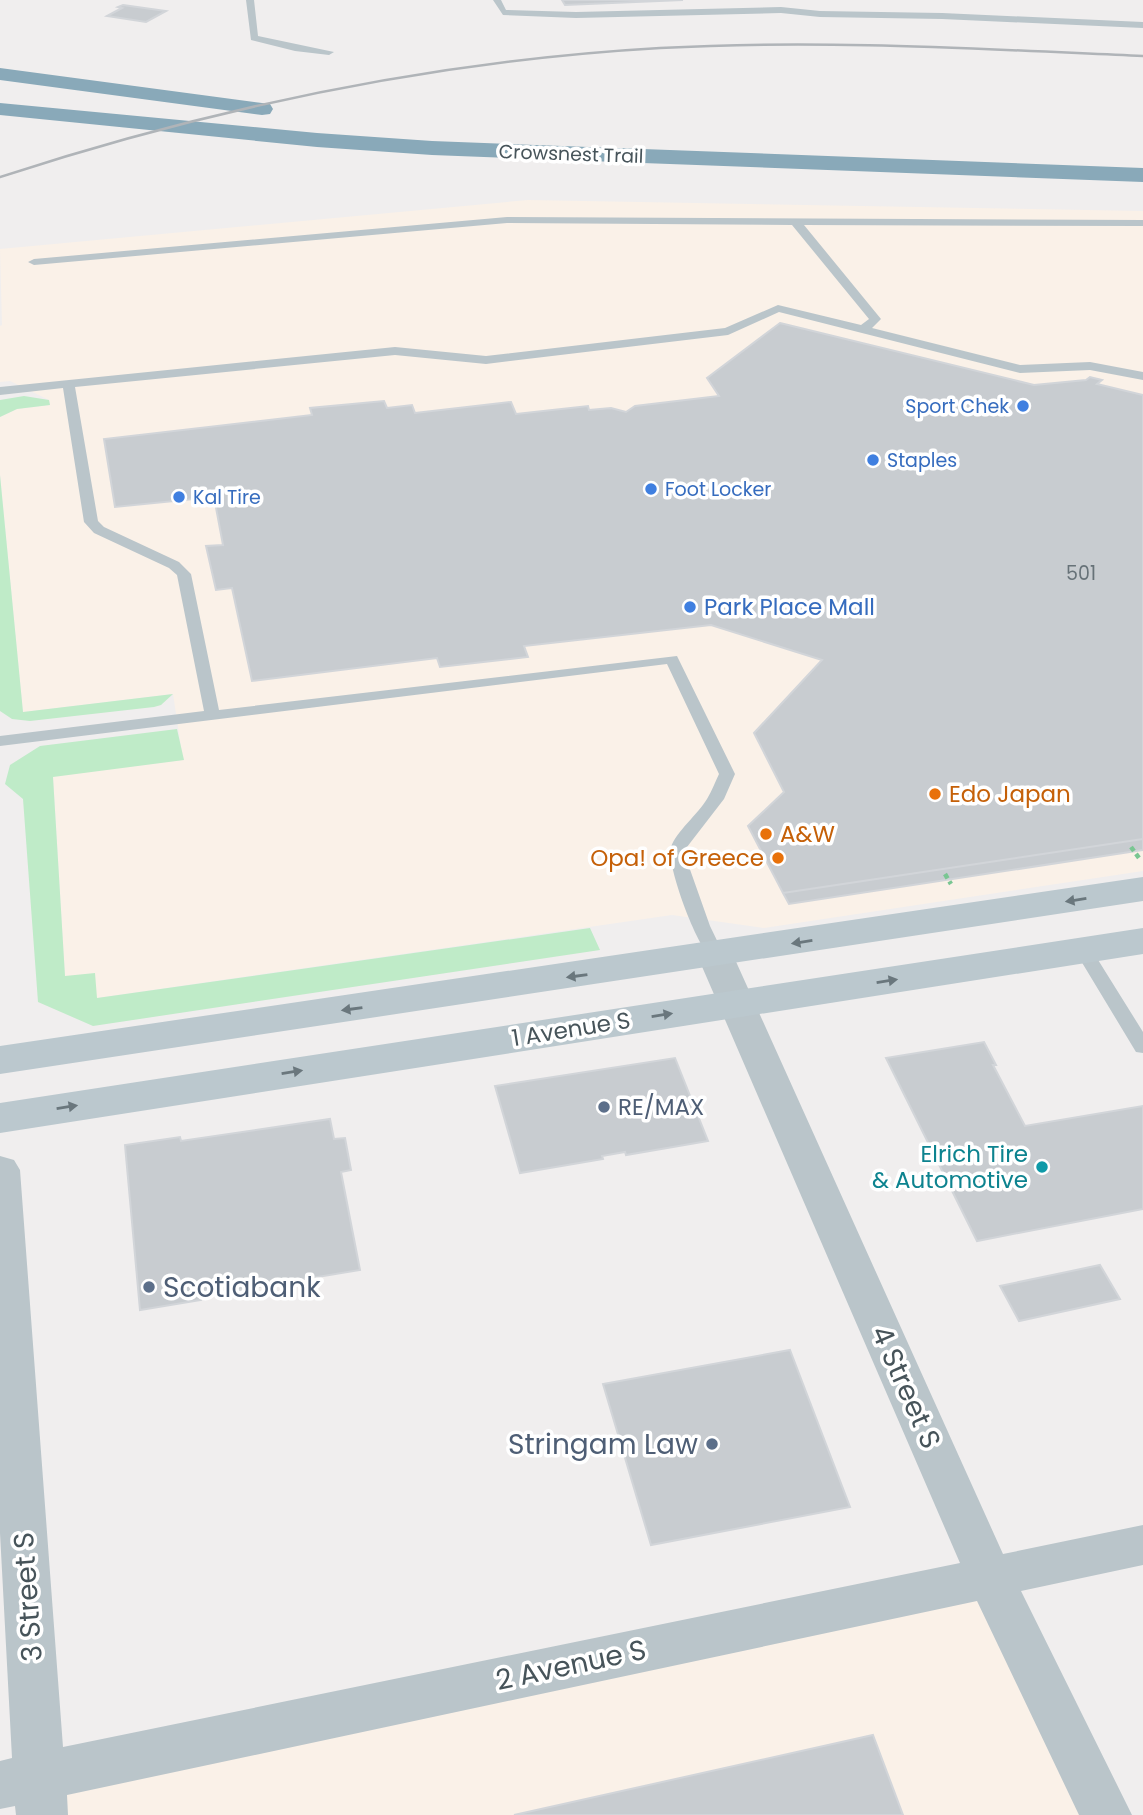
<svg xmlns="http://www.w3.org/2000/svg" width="1143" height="1815" viewBox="0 0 1143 1815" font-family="Poppins,sans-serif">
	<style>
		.commercial { fill: #faf1e8 }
		.green { fill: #bfebc8 }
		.building { fill: #c8ccd0; stroke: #d2d5d9; stroke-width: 2 }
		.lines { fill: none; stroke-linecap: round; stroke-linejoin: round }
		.path { stroke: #79c692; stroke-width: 4.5; stroke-dasharray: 5 3.5; stroke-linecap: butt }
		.lane { fill: #bac5ca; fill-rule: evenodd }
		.street { fill: #bac5ca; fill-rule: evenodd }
		.secondary { fill: #bbc8ce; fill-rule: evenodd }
		.highway { fill: #89a9b9; fill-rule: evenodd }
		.rail { stroke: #b0b4b8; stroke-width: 2.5 }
		.oneway { fill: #6a777d }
		.shop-dot { fill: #3f7fe0; stroke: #fff; stroke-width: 2.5 }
		.food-dot { fill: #e8710a; stroke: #fff; stroke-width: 2.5 }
		.service-dot { fill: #5c6f8a; stroke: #fff; stroke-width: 2.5 }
		.culture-dot { fill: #0f9aa8; stroke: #fff; stroke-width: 2.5 }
		.labels { text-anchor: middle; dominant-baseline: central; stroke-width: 7; stroke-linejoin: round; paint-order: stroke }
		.far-street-label { font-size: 19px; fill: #47545a; stroke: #fff }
		.far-shop-label { font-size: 19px; fill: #366cbe; stroke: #fff; text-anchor: start }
		.number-label { font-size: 19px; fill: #677278 }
		.shop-label { font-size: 23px; fill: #366cbe; stroke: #fff; text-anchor: start }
		.food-label { font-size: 23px; fill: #c56008; stroke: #fff; text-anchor: start }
		.street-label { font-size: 23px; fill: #47545a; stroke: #fff }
		.service-label { font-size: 23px; fill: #4e5e75; stroke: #fff; text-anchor: start }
		.culture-label { font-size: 23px; fill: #0d838f; stroke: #fff; text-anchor: end }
		.near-service-label { font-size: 28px; fill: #4e5e75; stroke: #fff; text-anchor: start }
		.near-street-label { font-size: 28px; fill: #47545a; stroke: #fff }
	</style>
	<rect width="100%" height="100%" fill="#f0eeee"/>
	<path class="commercial" d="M528,200l615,11v660l-379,57 -92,-13 -575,83 -32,-21 -12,-201 130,-16 -10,-66 -150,18 -23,-237v-58l17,-8 33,-4 -1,-5 -39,-19 -10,1v-56l2,-1 -2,-76z
		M990,1577l116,238h-1064l-2,-39z"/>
	<path class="green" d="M24,396l25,4 1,5 -33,4 -17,8v-17z
		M0,475l23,237 150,-18 -12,11 -7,2 -124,14 -18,-2 -12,-8z
		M177,729l7,31 -131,17 12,199 30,-3 2,25 493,-70 10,22 -507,76 -55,-24 -15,-203 -18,-15 5,-19 30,-19z"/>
	<path class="building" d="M562,0h121l-118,5z
		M123,5l43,6 -20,11 -39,-6 15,-8 -4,-1z
		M780,323l254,62 52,-5 4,-3 12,3 -5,4 46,11v444l-360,54 -35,-67 36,-34 -30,-59 68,-73 -111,-35 -187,21 4,11 -88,10 -3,-9 -185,23 -20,-93 -16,2 -10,-44 17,-1 -9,-48 -99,10 -11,-68 208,-24 -2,-7 74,-7 3,7 25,-3 3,8 96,-11 5,12 72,-8 1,4 22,-2 15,4 9,-6 84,-10 -12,-18z
		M1143,839v11l-354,54 -6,-11z
		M984,1042l12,23h-3l32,61 118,-20v103l-166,32 -91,-183z
		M675,1058l33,83 -82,14 -1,-3 -23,4 1,3 -83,14 -25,-87z
		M330,1119l4,20 11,-1 6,32 -10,2 19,98 -151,25 -1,-5 -8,1 1,9 -61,10 -15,-165 55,-8 1,4z
		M1100,1265l20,34 -101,22 -19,-35z
		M790,1350l60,157 -199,38 -48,-161z
		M873,1735l30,80h-389z"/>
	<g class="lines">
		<path class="path" d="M1131,847l8,11
			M945,874l6,10"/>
		<path class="lane" d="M246,0h8l4,36 76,16 -5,3 -34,-4 -44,-11z
			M493,0h8l5,10 70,2 205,-5 39,4 122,2 201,9v6l-201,-9 -122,-2 -39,-4 -205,5 -73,-3z
			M507,217l636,3v6l-339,-1 77,94 -9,9 148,37 70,-3 53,10v8l-53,-10 -70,3 -241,-61 -51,23 -242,29 -91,-9 -320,32 23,134 6,6 75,35 12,12 28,136 458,-54 58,118 -11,25 -37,48v14l23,65 14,29 -3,4 -6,2c-15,-4 -50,-98 -44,-114 5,-15 27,-33 36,-48 5,-8 8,-17 12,-25l-52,-110 -667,82v-10l204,-25 -27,-136 -8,-7 -75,-35 -10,-11 -21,-134 -63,7v-8l395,-40 91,9 239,-28 53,-23 83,20 8,-6 -77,-94 -285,-2 -473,42 -6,-3 6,-3z
			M1084,945l6,2 53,85v21l-7,-1 -61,-101z"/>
		<path class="street" d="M715,943l13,4 5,8 270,599 140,-29v40l-122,26 111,224h-53l-102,-214 -910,194 1,20h-52l-1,-9 -15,3v-48l12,-3 -12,-225v-377l14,4 6,10 43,577 897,-184 -263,-608 5,-8z"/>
		<path class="secondary" d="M1143,877v24l-1143,173v-28z
			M1143,928v26l-1143,179v-30z"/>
		<path class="highway" d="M0,68l262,35 8,1 3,5 -3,5 -8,1 -262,-35z
			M0,103l317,30 115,8 711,27v14l-711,-27 -115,-8 -317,-32z"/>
		<path class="rail" d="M0,177c215,-70 434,-116 660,-129 161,-9 322,1 483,8"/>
	</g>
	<defs><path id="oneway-solid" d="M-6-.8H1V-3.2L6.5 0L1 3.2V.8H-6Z" transform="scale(1.75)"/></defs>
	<g class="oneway">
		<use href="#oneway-solid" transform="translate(1076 900) rotate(171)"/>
		<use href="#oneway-solid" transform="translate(802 942) rotate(171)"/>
		<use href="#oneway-solid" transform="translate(577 976) rotate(172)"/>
		<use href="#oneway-solid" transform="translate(887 981) rotate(-9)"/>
		<use href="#oneway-solid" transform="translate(352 1009) rotate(172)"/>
		<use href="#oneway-solid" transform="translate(662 1015) rotate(-9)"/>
		<use href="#oneway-solid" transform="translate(292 1072) rotate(-9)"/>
		<use href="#oneway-solid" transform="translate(67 1107) rotate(-9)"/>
	</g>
	<g class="shop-dot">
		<circle cx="1023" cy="406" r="7"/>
		<circle cx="873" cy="460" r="7"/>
		<circle cx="651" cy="489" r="7"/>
		<circle cx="179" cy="497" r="7"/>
		<circle cx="690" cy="607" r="7"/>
	</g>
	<g class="food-dot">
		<circle cx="935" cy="794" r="7"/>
		<circle cx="766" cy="834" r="7"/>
		<circle cx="778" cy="858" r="7"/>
	</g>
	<g class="service-dot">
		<circle cx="604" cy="1107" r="7"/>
		<circle cx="149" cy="1287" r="7"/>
		<circle cx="712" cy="1444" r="7"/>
	</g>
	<circle class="culture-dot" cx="1042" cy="1167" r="7"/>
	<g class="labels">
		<g class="far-street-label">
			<text transform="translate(571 154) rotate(2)">Crowsnest Trail</text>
		</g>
		<g class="far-shop-label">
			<text x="1009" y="406" text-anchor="end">Sport Chek</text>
			<text x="887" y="460">Staples</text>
			<text x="665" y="489">Foot Locker</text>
			<text x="193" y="497">Kal Tire</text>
		</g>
		<g class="number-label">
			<text x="1081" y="573">501</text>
		</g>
		<g class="shop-label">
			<text x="704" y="607">Park Place Mall</text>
		</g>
		<g class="food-label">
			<text x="949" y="794">Edo Japan</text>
			<text x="780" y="834">A&amp;W</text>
			<text x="764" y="858" text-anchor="end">Opa! of Greece</text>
		</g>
		<g class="street-label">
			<text transform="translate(571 1029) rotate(-9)">1 Avenue S</text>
		</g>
		<g class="service-label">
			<text x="618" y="1107">RE/MAX</text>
		</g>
		<g class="culture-label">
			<text x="1028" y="1154">Elrich Tire<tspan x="1028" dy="26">&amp; Automotive</tspan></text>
		</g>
		<g class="near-service-label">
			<text x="163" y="1287">Scotiabank</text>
			<text x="698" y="1444" text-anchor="end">Stringam Law</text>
		</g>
		<g class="near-street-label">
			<text transform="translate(906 1387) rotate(66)">4 Street S</text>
			<text transform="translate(28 1597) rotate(-94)">3 Street S</text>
			<text transform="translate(571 1665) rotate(-12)">2 Avenue S</text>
		</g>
	</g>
</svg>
